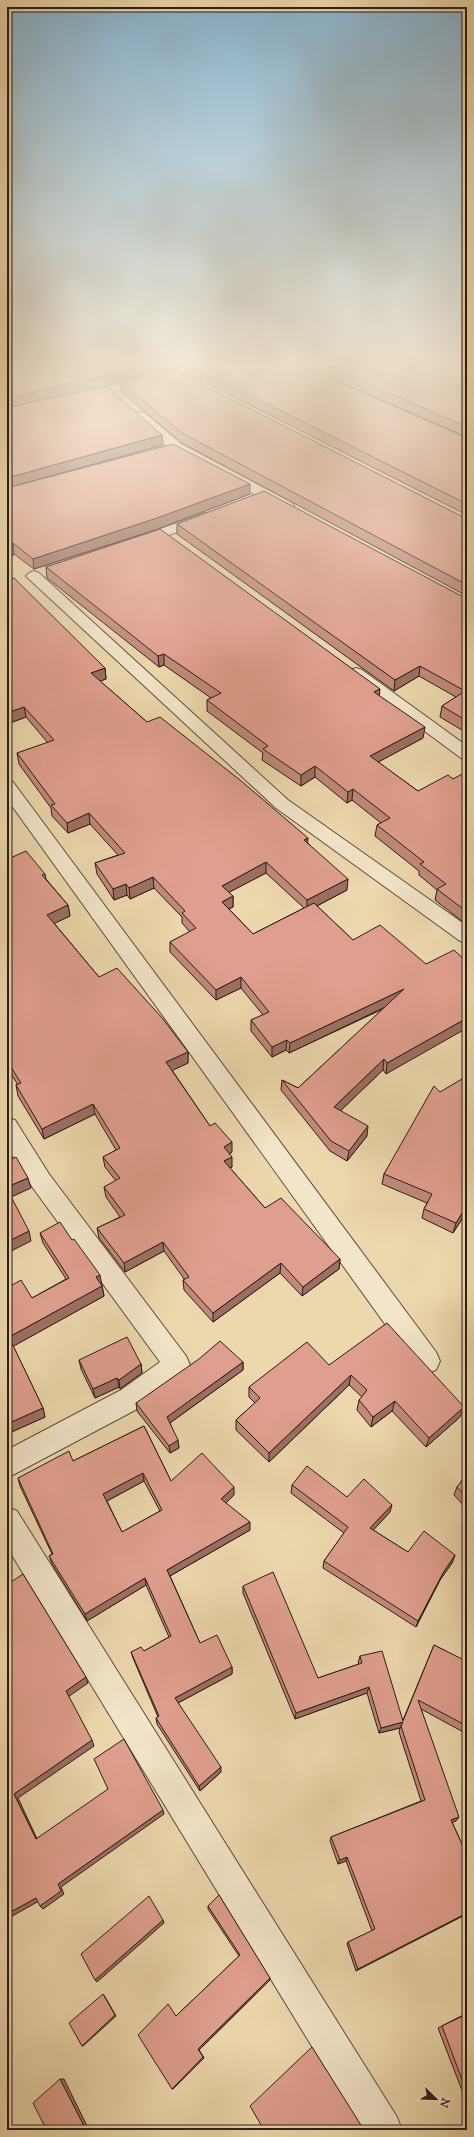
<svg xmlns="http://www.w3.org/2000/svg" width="474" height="2137" viewBox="0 0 474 2137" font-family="'IM FELL Great Primer',serif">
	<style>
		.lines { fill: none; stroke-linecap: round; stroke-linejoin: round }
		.minor-casing { stroke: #5a4c3d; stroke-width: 2 }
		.minor { fill: #f3e5ca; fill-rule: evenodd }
		.wall { fill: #c1897a; stroke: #291d18; fill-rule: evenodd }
		.shaded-wall { fill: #9d6f63; stroke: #291d18 }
		.building { fill: #e09f8e; stroke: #291d18; fill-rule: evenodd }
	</style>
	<rect width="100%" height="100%" fill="#edd7ad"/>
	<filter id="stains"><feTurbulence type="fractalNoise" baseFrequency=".005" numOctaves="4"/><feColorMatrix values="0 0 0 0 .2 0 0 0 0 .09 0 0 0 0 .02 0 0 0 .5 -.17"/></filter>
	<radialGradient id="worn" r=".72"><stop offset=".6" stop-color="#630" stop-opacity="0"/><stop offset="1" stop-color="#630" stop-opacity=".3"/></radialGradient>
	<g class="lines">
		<g class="minor-casing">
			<path id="minor" d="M189,363h21l-2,3 -126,34 -6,-4 2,-3z
				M140,412l5,1 36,31 111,59 2,3 -2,3h-10l-111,-59 -36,-31 -1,-3 1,-3z
				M205,513l5,1 2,3 -2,3 -68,25h-10l-2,-3 2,-3z
				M34,571l5,2 249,227 179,126v17l-7,-2 -184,-133 -247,-229 -3,-3 3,-3z
				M356,668l6,2 105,76v13l-6,-1 -111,-82 -2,-3 2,-3z
				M7,780l6,2 423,570 4,9 -4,9 -9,3 -9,-3 -411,-571z
				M7,1118l8,2 34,54 137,182 4,9 -4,9 -47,34 -132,70v-28l114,-60 39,-28 -127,-174 -26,-41z
				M7,1507l10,4 380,606 5,13h-39l-356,-583z"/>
		</g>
		<use href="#minor" class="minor"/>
	</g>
	<path class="wall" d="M7,363h177l-78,23 -48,11 105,48 -134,37 221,12 -92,35 -124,40 -20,-15 -7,8z
		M297,363h155l15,5v69z
		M456,363h11v5z
		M187,364l280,74v77l-280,-142z
		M120,382l343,135h4v79l-285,-153 -61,-51z
		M177,524l290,75v134l-27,-16 2,-11 14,-9 -37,-21 -25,15 -217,-157z
		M46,567l333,129 44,42 -45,24 40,29 35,-12 14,-4v150l-32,-25 2,-10 -18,-15v-4l-44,-35 2,-11 4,-2 -29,-23 -5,3 -32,-26 -14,9 -39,-26 1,-7 -56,-42v-11l4,-2 -47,-33 -5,2 -112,-89z
		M7,580l98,88 1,11 -6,2 47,41 161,121 39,47 -30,16 36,34 73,24 -40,110 -3,-4 -43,41 27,25 -20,25 -17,-10 -49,-61 1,-10 16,8 85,-79 -94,44 -3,-3 -14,7 -21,-26v-11l12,-5 -22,-27 -25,12 -46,-48v-10l20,-10 -8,-9v-6l-28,-29 -24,11 -3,-4 -13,5 -17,-26 -2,-11 23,-8 -28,-31 -22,9 -16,-17 -1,-8 -32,-44 -2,-11 31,-10 -22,-26 -19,7zM266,873l38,35 -51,26 -24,-25 4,-2v-11l-4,-4z
		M7,858l38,16 1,5 22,26 2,11 -16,7 45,54 89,75v11l-16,7 38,56 22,26 -3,2 3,13 -2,1 35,40 75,51 -1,10 -37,27 -22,-23 -67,49 -29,-32 -1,-10h2l-21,-29 -39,21 -26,-34 -2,-10 23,-11 -14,-20 -2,-10 12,-6 -11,-14 -2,-10 13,-7 -21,-36 -51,25 -26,-43 -2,-11h2l-11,-17z
		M440,1092l27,119 -14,22 -31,-15 2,-9 3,-6 -45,-19 2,-10z
		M40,1233l62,52 2,11 -91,50 30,62 2,9 -38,17v-146l25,10 34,-19 -23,-36z
		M79,1360l62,4 1,9 -22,16 -1,-2 -24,11 -14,-29z
		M243,1362v8l-73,53 9,25 -9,5 -33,-42 -1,-8z
		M329,1365l131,52 -34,30 -34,-36 -21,16 -14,-17 2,-10 3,-3 -13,-12 -80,77 -33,-32v-10l19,-17 -6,-6v-10z
		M144,1426l27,55 63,14 -8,8 24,27 -80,46 30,67 32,24v7l-54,29 43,69 -21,19 -43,-67 -1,-6 2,-1 -25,-59 -2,-6 13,-1 25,-14 -23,-52 -59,36 -35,-57 -3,-8 3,-2 -32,-68 -2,-8 55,-17zM144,1481l16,30 -38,21 -15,-31z
		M467,1474v35l-13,-14 3,-8z
		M292,1485l55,12 43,15 -17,18 35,22 47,3 -3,8 -12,17 -24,47 -93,-59 1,-7 20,-28 -53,-40z
		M243,1586l75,92 41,-14 -1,-1 2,-7 43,64 31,-75 29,15 4,-8v82l-46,-25 35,112 -4,1 15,33 -111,116 -9,-27 1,-2 24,-11 -26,-70 -8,3 -8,-23 1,-4 90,-36 -22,-69 1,-4 -21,5 -12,-40 -72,26 -52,-126z
		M208,1906l62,74 -71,70 5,8 -31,31 3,-73 63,-60 -31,-47z
		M467,2013v80h-4l-25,-65z"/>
	<path class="shaded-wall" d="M149,363h35l-78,23 -99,23v-11z
		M162,435l1,10 -156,43v-10z
		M250,484v10l-92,35 -124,40 -1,-10z
		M13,543l1,11 -7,8v-12z
		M164,654v11l-5,2 -1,-11z
		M420,666l-1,10 -25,15 1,-11z
		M105,668l1,11 -14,5 -1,-11z
		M380,689l-1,11 -5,-8z
		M24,707l2,10 -19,7v-11z
		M425,727l-2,11 -54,29 1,-11z
		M315,766v11l-14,9v-11z
		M353,789l-1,11 -5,3 1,-11z
		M89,813l1,11 -22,9 -1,-10z
		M308,838l-1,11 -3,-9z
		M266,862v11l-44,23v-10z
		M153,877l1,11 -24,11 -1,-11z
		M348,879l-1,11 -40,21v-11z
		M126,884l1,11 -13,5 -1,-11z
		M233,896v11l-11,5v-10z
		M68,905l2,11 -21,10 -2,-11z
		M241,977v11l-25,12v-10z
		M404,989l-2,10 -113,54 1,-10z
		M467,1018v10l-81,46 1,-11z
		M287,1040l-1,10 -14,7v-10z
		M188,1052v11l-21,10 -1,-11z
		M384,1059l-1,11 -50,48 1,-11z
		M93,1104l2,10 -51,25 -2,-10z
		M368,1126l-1,10 -20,25 2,-10z
		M232,1142v10l-8,5v-10z
		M232,1157v10l-8,4v-10z
		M28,1178l3,10 -22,10 -2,-11z
		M467,1205v6l-14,22 3,-10z
		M29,1231l2,10 -24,12v-11z
		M163,1242l1,9 -39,21 -1,-9z
		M340,1259l-1,10 -37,27 1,-9z
		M281,1263l-1,10 -67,49v-9z
		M100,1275l2,10 -4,2 -2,-10z
		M102,1286l2,10 -92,51 -3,-10z
		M243,1362v8l-76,55v-8z
		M141,1364l1,9 -22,16 -1,-9z
		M351,1375l-2,10 -80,77v-9z
		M117,1378l2,9 -24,11 -2,-9z
		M395,1401l-3,10 -21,16 2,-10z
		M464,1407l-4,10 -34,30 3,-9z
		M43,1408l2,9 -38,17v-10z
		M178,1440l1,8 -9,5 -1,-7z
		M143,1473l1,8 -39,21 -2,-8z
		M234,1487v8l-12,12 -1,-8z
		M392,1505l-2,7 -22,24 2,-8z
		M250,1522v8l-82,47 -1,-7z
		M455,1555l-3,8 -12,17 -24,47 2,-6 25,-48z
		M145,1578l1,7 -59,36 -2,-7z
		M232,1667v7l-56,30 -1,-6z
		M86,1677l2,6 -20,14 -2,-6z
		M369,1687l-2,6 -72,26 1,-6z
		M403,1722l-3,6 -21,5 2,-5z
		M92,1740l2,6 -76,52 21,45 -3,-4 -22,-45z
		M221,1767v5l-21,19 -1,-5z
		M163,1810l1,4 -103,73 3,7 -21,15 -3,-3 18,-22z
		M459,1817l-3,4 -8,3 3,-4z
		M347,1857l-1,4 -8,3 2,-4z
		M36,1898l3,3 -32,18v-5z
		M467,1913v1l-111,57 2,-2z
		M163,1920l1,3 -67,59 -2,-2z
		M270,1978v2l-71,70 5,8 -31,31h-1l26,-40z
		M103,1994l1,1 12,21 -33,30h-1z
		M60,2079h4l25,51h-3z"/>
	<path class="building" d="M7,363h142l-44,13 -98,22z
		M188,363h107l172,75v66l-280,-140z
		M320,363h132l15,5v59z
		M170,368l293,149h4v68l-285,-152 -62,-51z
		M106,386l56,49 -155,43v-70z
		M173,444l77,40 -93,34 -124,41 -20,-16 -6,7v-62z
		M264,491l203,108v122l-25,-15 23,-15 -45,-25 -25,14 -218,-156z
		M160,529l220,160 -6,3 51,35 -55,29 48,35 30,-16 5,4 11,-6 3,2v137l-30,-23 9,-5 -26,-20 4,-2 -47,-37 13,-7 -37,-29 -5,3 -33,-26 -14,9 -38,-26 5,-3 -61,-46 14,-7 -57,-39 -6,2 -112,-89z
		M14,578l91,90 -14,5 56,49 13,-5 80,63 68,58 -4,2 44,39 -41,21 -41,-38 -44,24 11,10 -11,6 31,32 61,-31 39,37 27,-15 46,39 28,-14 13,12v56l-80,45 -3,-4 -50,48 34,19 -19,25 -18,-10 -49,-61 16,8 106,-99 -114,54 -3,-3 -15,7 -21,-27 18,-8 -28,-35 -25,13 -46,-48 26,-14 -14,-15 3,-2 -32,-34 -24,11 -3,-4 -13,5 -18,-26 30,-10 -36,-40 -22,10 -16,-18 4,-1 -38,-51 37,-13 -30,-33 -17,6v-133z
		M26,851l19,23 -3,1 26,30 -21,10 52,62 18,-9 46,51 25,33 -22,10 44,64 5,-3 17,19 -8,5 8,10 -8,4 41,47 16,-10 59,61 -37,28 -22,-24 -68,50 -30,-33 6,-3 -26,-35 -39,21 -27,-35 28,-13 -21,-28 16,-9 -17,-21 17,-9 -27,-44 -51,25 -26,-44 5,-2 -14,-22v-203l1,1z
		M467,1076v129l-11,18 -32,-14 8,-15 -48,-20 50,-88 6,6z
		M16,1157l12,21 -21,9v-26z
		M7,1189l22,42 -22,11z
		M60,1222l12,18 2,-1 26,36 -4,2 6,9 -93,51 34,71 -36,16v-136l14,-8 11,18 37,-20 -29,-45z
		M387,1323l77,84 -35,31 -34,-37 -22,16 -14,-17 8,-10 -16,-15 -82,78 -33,-33 24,-22 -11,-11 58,-45 22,23z
		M127,1337l14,27 -22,16 -2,-2 -24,11 -14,-29z
		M220,1341l23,21 -76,55 11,23 -9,6 -33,-43 63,-44z
		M144,1426l27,55 31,-28 32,34 -13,12 29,23 -83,48 33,73 17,-8 15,32 -57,31 46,69 -22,19 -43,-68 3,-2 -28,-64 10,-5 3,4 27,-15 -26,-58 -60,36 -36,-58 4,-2 -35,-76 51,-27 4,10zM143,1473l19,37 -40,22 -19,-38z
		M307,1466l40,31 17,-18 28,26 -22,23 38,24 16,-21 31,24 -12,18 -25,48 -94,-60 24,-34 -56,-42z
		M467,1474v24l-10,-11z
		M273,1572l45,106 44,-15 -2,-7 22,-5 21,70 31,-76 30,15 3,-7v73l-49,-26 41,117 -8,3 16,35v58l-109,56 -10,-27 27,-13 -28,-72 -7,3 -9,-23 94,-37 -24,-74 2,-4 -22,6 -12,-41 -73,26 -53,-127z
		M23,1574l63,103 -20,14 26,49 -78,54 22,45 72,-50 -14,-30 30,-20 39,71 -105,74 3,7 -21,15 -4,-8 -29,16v-332l1,2z
		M219,1895l51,83 -72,71 5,8 -31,32 -34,-54 30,-31 8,12 64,-61 -32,-49z
		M149,1896l14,24 -68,60 -14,-26z
		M103,1994l12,21 -33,31 -13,-23z
		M467,2014v79l-25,-67z
		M312,2047l52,83h-100l-14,-24z
		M60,2079l26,51h-42l2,-1 -13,-26z"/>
	<linearGradient id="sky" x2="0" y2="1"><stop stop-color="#89b6d3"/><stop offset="0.55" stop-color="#f7edda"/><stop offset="1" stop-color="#f7edda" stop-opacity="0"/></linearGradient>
	<rect width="474" height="662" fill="url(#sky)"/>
	<rect width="474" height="2137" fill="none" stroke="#edd7ad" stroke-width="24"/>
	<rect x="8" y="8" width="458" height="2121" fill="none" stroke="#291d18" stroke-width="2"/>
	<rect x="12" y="12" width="450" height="2113" fill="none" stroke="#291d18"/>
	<g transform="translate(436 2099) rotate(113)" stroke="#f3e5ca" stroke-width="3" paint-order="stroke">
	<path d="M0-3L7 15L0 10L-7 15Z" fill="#291d18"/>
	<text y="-6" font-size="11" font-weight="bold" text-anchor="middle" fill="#291d18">N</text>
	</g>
	<rect width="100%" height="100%" filter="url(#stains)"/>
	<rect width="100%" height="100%" fill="url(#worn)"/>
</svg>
